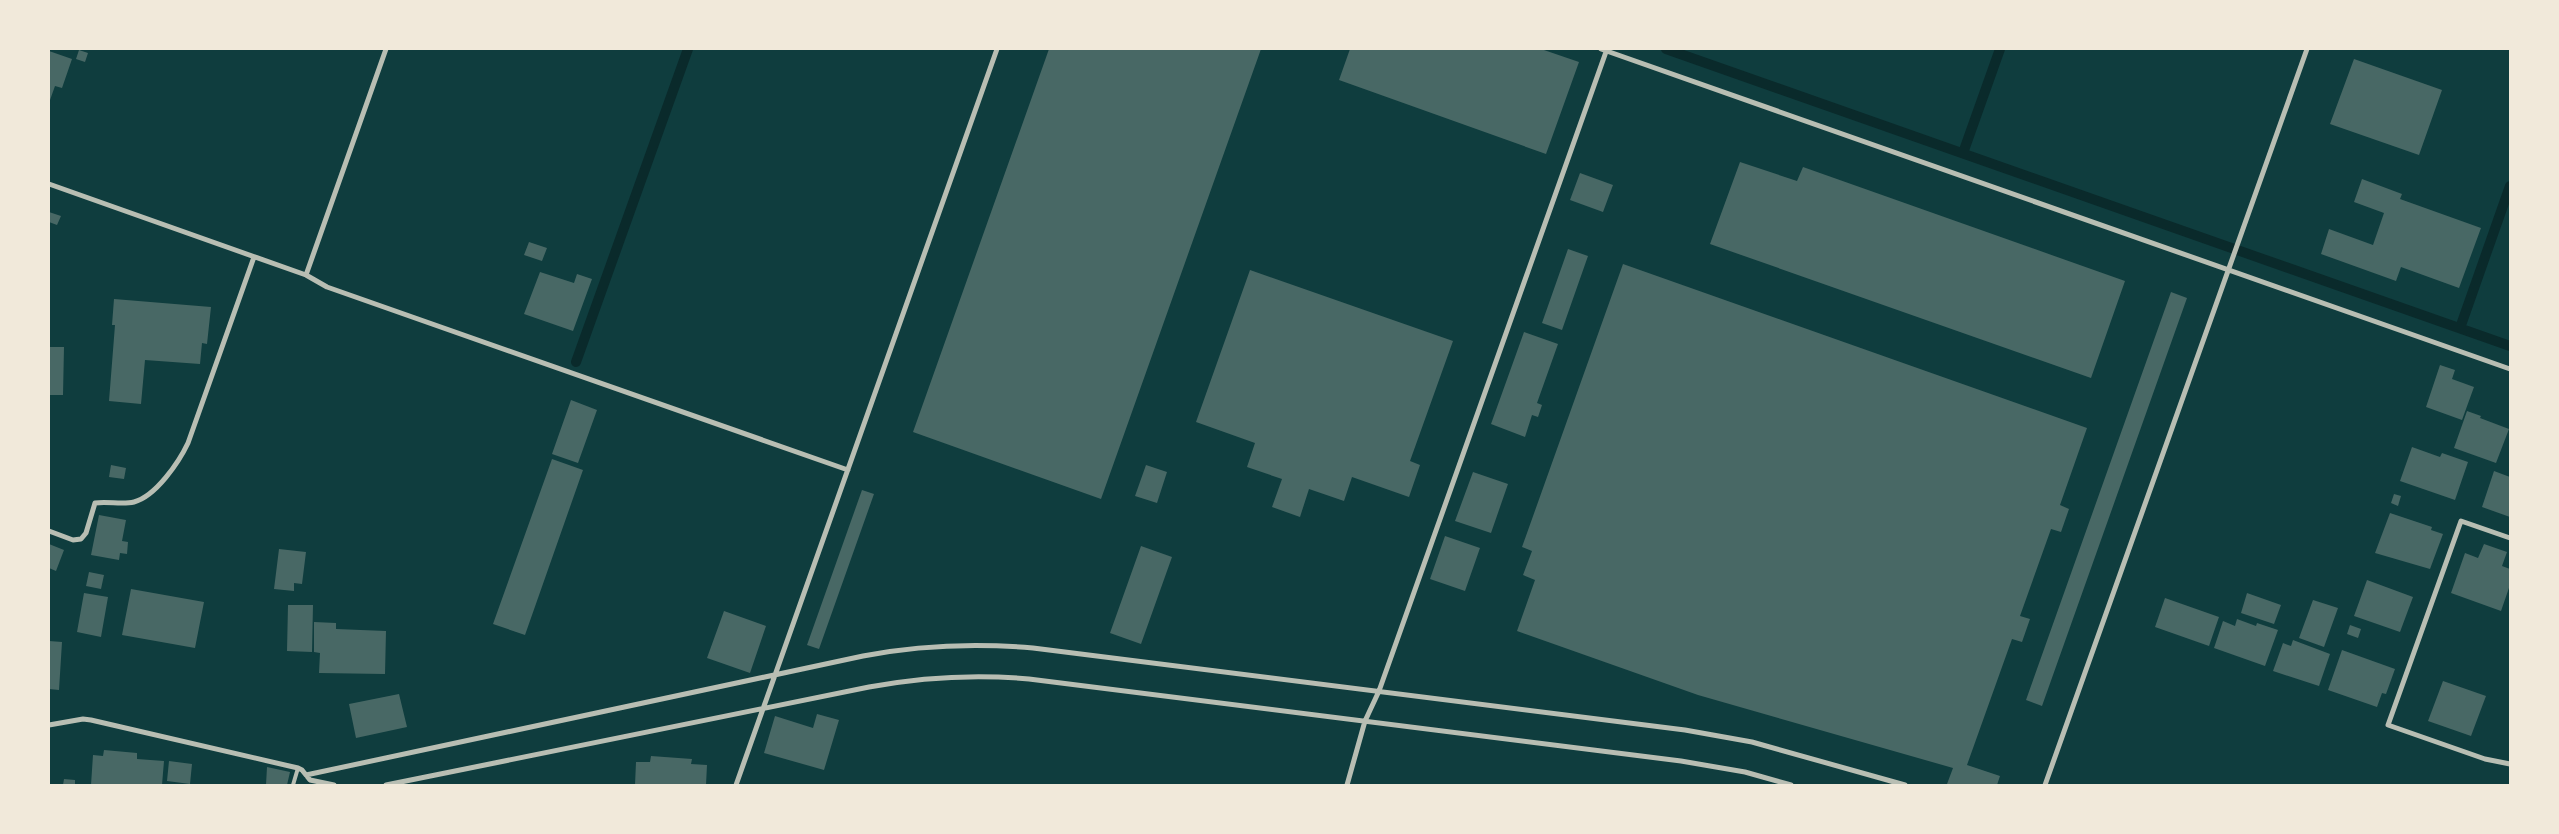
<svg xmlns="http://www.w3.org/2000/svg" width="2559" height="834" viewBox="0 0 2559 834" font-family="Signika,sans-serif">
	<style>
		.lines { fill: none; stroke-linecap: round; stroke-linejoin: round }
		.stream { stroke: #0a2a2b; stroke-width: 10 }
		.building { fill: #486865 }
		.service { stroke: #b8beb3; stroke-width: 4 }
		.minor { stroke: #b8beb3; stroke-width: 5 }
	</style>
	<rect width="100%" height="100%" fill="#0f3d3e"/>
	<g class="lines">
		<path class="stream" d="M1666,49l844,297
			M1963,153l37,-104
			M2460,328l50,-142
			M576,362l112,-313"/>
	</g>
	<path class="building" d="M1049,49h212l-160,450 -188,-67z
		M1350,49h191l38,13 -33,92 -207,-74z
		M79,50l9,3 -3,9 -9,-3z
		M49,51l23,8 -10,29 -7,-2 -5,14z
		M2354,59l88,31 -23,65 -89,-31z
		M1740,162l57,19 6,-14 322,114 -34,97 -381,-134z
		M1580,173l33,12 -10,27 -33,-12z
		M2362,179l40,15 -2,5 81,29 -22,60 -58,-21 -5,14 -75,-27 8,-25 44,16 11,-32 -30,-11z
		M49,212l12,4 -4,9 -8,-3z
		M529,242l18,6 -5,13 -18,-6z
		M1568,249l20,7 -26,74 -20,-7z
		M1623,264l464,164 -27,77 9,4 -8,23 -10,-3 -31,87 10,3 -8,23 -10,-3 -45,126 33,11 -3,9h-47l-3,-1 6,-16 -255,-73 -181,-64 18,-51 -12,-5 9,-24 -10,-4z
		M1250,270l203,71 -43,120 10,4 -11,32 -57,-20 -8,24 -35,-12 -9,28 -28,-10 10,-28 -35,-12 8,-24 -59,-21z
		M540,272l34,11 3,-9 15,5 -19,52 -49,-17z
		M2171,292l16,6 -145,408 -16,-6z
		M114,299l97,8 -4,37 -5,-1 -2,21 -55,-4 -4,44 -32,-3 6,-76h-3z
		M1524,332l34,12 -21,59 5,2 -4,12 -6,-2 -7,22 -34,-13z
		M49,347h15l-1,48h-14z
		M2440,365l15,5 -3,9 22,8 -12,33 -36,-13z
		M571,400l26,10 -19,53 -26,-9z
		M2467,411l14,5 -1,2 29,11 -13,34 -42,-15z
		M2412,447l28,10 2,-4 26,9 -13,38 -55,-19z
		M552,459l31,11 -58,165 -32,-11z
		M111,465l15,3 -2,11 -15,-2z
		M1146,465l21,7 -10,31 -22,-7z
		M2494,471l16,6v40l-28,-10z
		M1473,472l35,12 -17,49 -36,-12z
		M862,490l12,4 -55,155 -12,-4z
		M2394,494l7,2 -3,10 -7,-3z
		M2390,513l42,14 -1,3 12,4 -13,35 -55,-16z
		M99,515l27,5 -4,21 6,1 -1,12 -7,-1 -1,7 -28,-5z
		M1445,536l35,12 -15,43 -35,-12z
		M49,544l15,6 -8,21 -7,-3z
		M2484,544l23,8 -5,14 8,3v16l-9,26 -50,-18 14,-40 13,5z
		M1141,546l31,11 -31,87 -31,-11z
		M279,549l27,3 -4,32 -8,-1v8l-20,-2z
		M89,572l15,3 -3,14 -15,-3z
		M2367,580l46,17 -13,35 -46,-16z
		M131,589l73,13 -9,46 -73,-13z
		M84,593l24,4 -7,40 -24,-5z
		M2247,593l34,12 -7,19 -33,-11z
		M2165,598l54,19 -10,29 -54,-19z
		M2313,600l25,8 -14,39 -25,-9z
		M288,605h25l-1,47 -25,-1z
		M724,611l42,15 -16,47 -43,-15z
		M2237,619l19,7 1,-3 21,7 -13,36 -51,-18 9,-27 12,5z
		M314,622l22,1v6l50,2 -1,43 -66,-1 1,-20 -6,-1z
		M2350,625l11,4 -3,9 -11,-4z
		M2293,640l37,14 -11,32 -46,-15 10,-28 8,3z
		M49,641l13,1 -3,48 -10,-1z
		M2342,650l53,19 -9,25 -4,-1 -5,14 -49,-17z
		M2443,681l43,15 -15,40 -43,-15z
		M399,694l8,33 -51,11 -7,-34z
		M817,714l22,6 -15,50 -60,-17 11,-37 38,12z
		M104,750l33,3v6l27,2 -2,24h-71l2,-30 10,1z
		M651,756l41,3 -1,5 16,1 -1,20h-71l1,-23h14z
		M169,761l23,3 -2,20 -23,-3z
		M267,767l23,5 -3,13h-21z
		M64,779l11,1v5h-12z"/>
	<g class="lines">
		<path class="service" d="M293,785l5,-17"/>
		<path class="minor" d="M1601,49l909,320
			M49,184l257,91 21,12 521,183
			M306,275l80,-226
			M49,531l24,9 8,-1 5,-6 9,-30c13,-2 27,2 39,-1 22,-6 45,-40 54,-59l66,-186
			M2510,538l-49,-17 -73,204 97,34 25,5
			M49,725l34,-6 8,1 207,48 4,2 8,10 24,5
			M306,775l557,-119c57,-11 112,-13 170,-8l652,82 67,12 153,43
			M386,785l483,-98c54,-10 106,-13 160,-8l652,82 64,11 46,13
			M736,785l261,-736
			M1347,785l18,-64 14,-30 228,-642
			M2045,785l262,-736"/>
	</g>
	<rect width="2559" height="834" fill="none" stroke="#f1e9da" stroke-width="100"/>
</svg>
